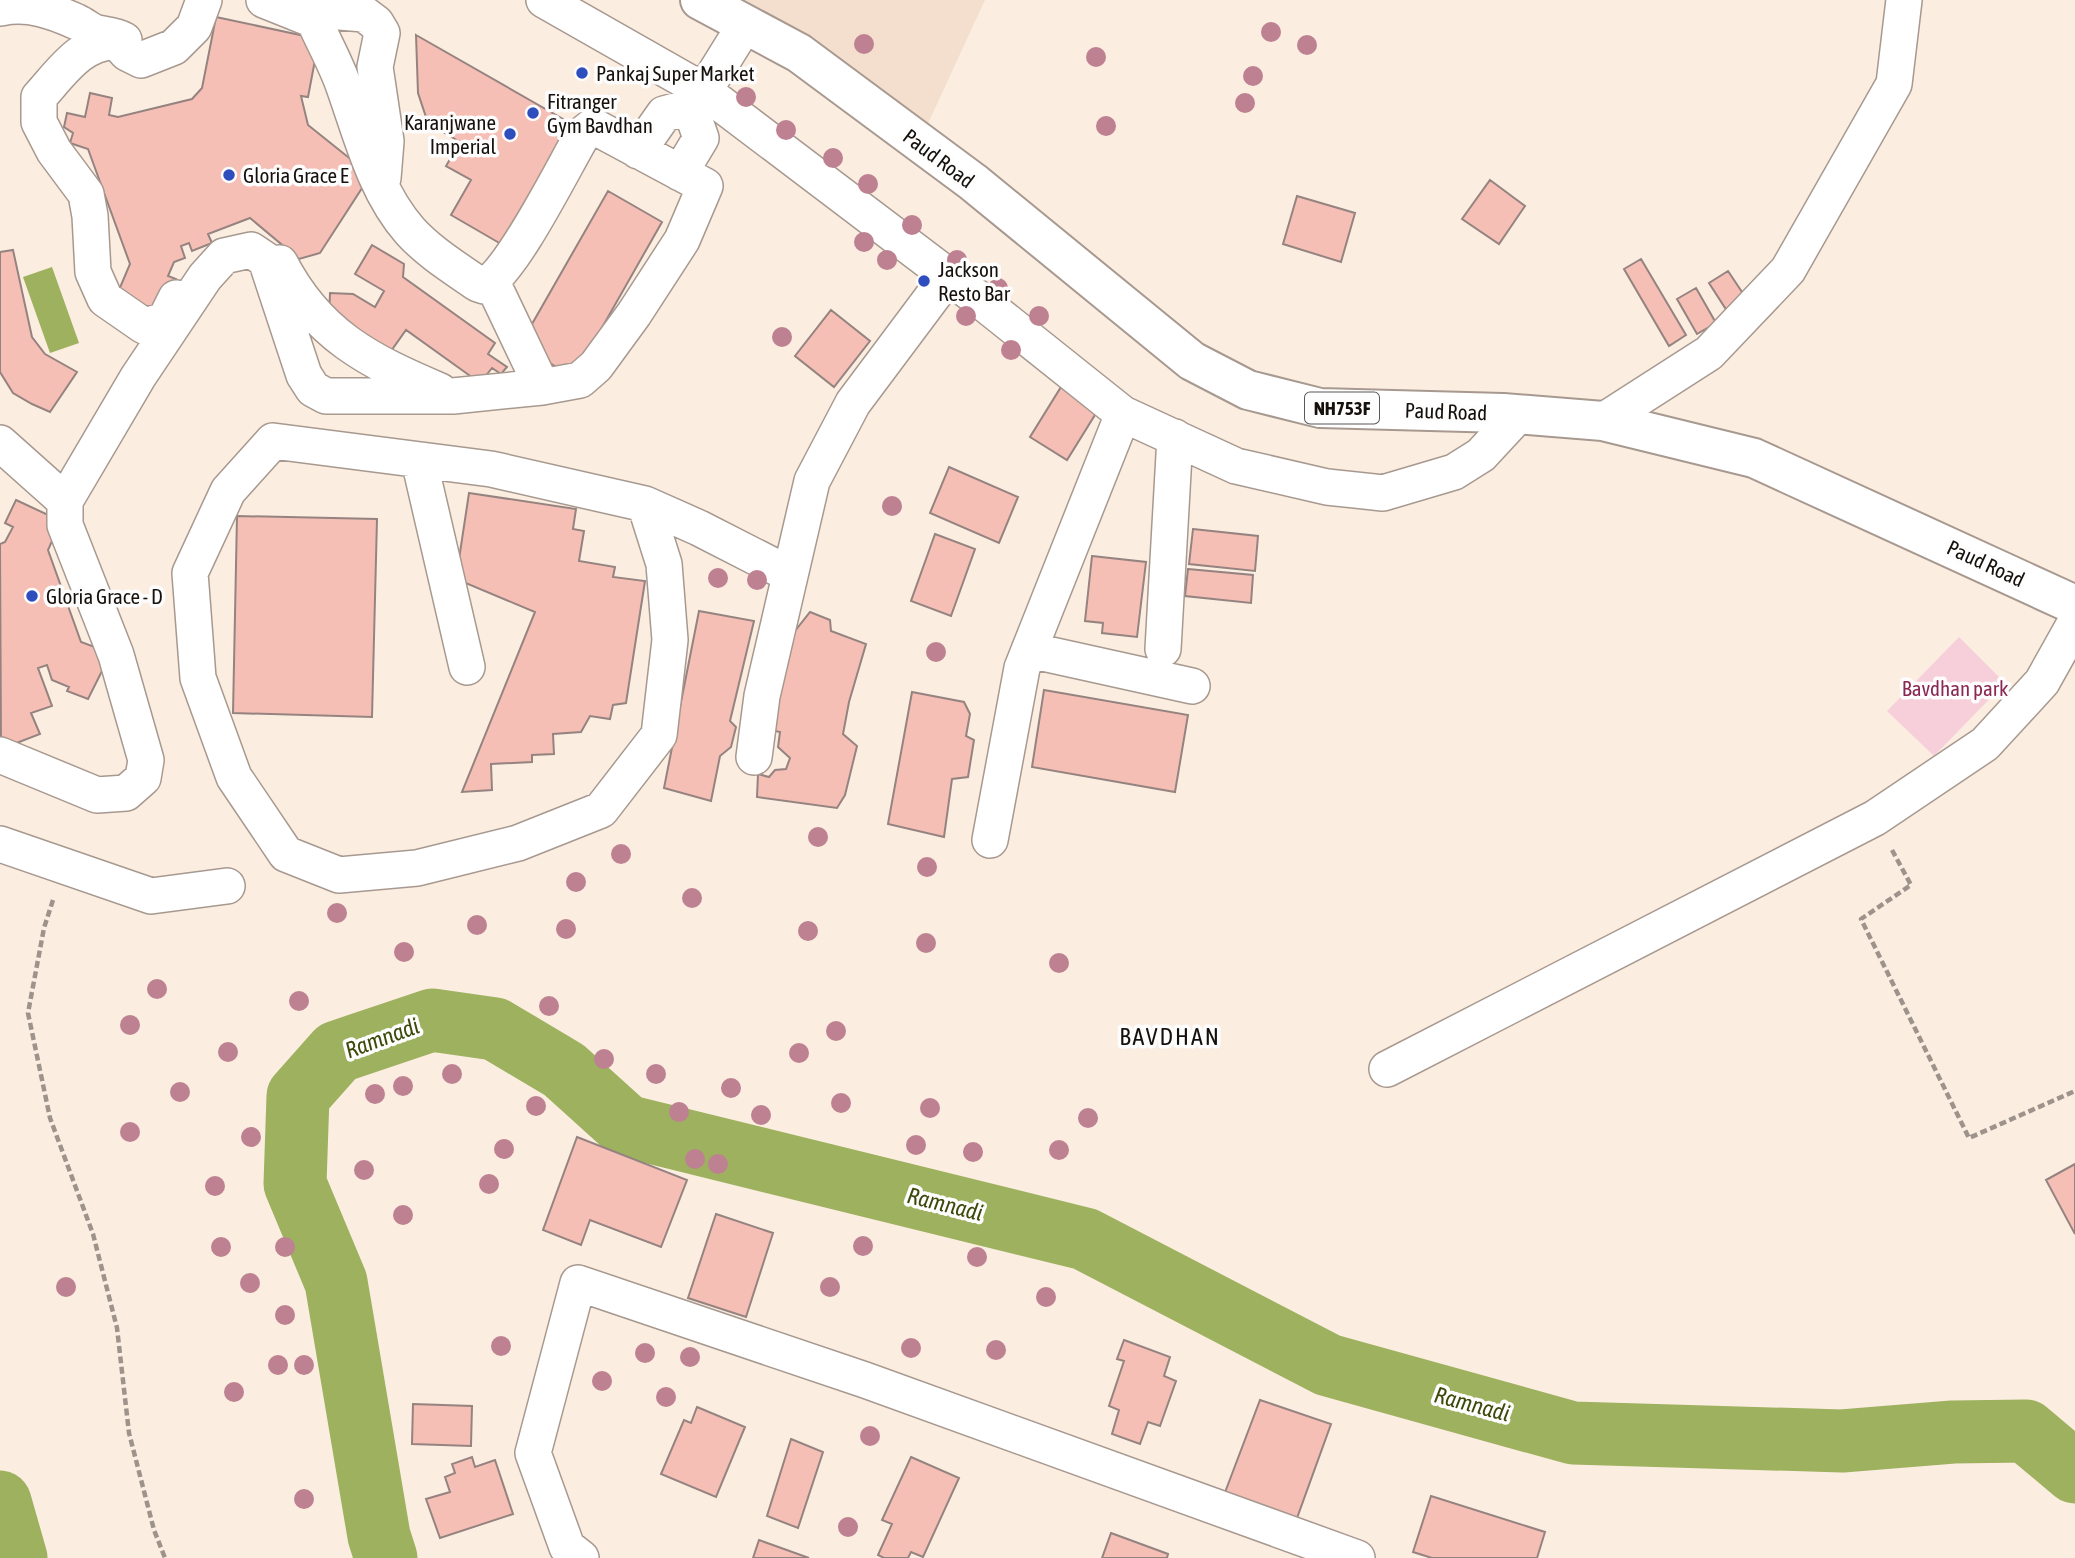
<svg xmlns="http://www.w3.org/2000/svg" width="2075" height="1558" viewBox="0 0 2075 1558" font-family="'Asap Condensed',sans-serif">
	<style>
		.built { fill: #f4dfce }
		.green { fill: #f7cfdb }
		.water { fill: #9db15f }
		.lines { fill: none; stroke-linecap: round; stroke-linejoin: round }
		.river { stroke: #9db15f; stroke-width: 63 }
		.building { fill: #f6bfb6; stroke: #958380; stroke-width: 2 }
		.minor-casing { stroke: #a7998f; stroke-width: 38 }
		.major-casing { stroke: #a7998f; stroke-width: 42 }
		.path { stroke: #9e938b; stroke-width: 4.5; stroke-dasharray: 7 3.5; stroke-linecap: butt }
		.minor { stroke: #fff; stroke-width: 35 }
		.major { stroke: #fff; stroke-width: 38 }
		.tree { fill: #be8192 }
		.poi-dot { fill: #2f4ebe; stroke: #fdfdfd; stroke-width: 2.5 }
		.labels { text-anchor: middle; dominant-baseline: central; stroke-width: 7; stroke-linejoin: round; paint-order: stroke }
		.shield { fill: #fdfdfd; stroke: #5b5754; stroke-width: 2 }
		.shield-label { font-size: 19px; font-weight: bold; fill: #15100c }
		.poi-label { font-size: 21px; fill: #15100c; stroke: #fdfdfd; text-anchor: start }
		.street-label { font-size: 21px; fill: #15100c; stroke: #fdfdfd }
		.park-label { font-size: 21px; fill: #8b2852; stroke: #fdfdfd }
		.water-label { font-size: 23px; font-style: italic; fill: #3d490a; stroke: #fdfdfd }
		.quarter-label { font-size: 24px; letter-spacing: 2px; fill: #15100c; stroke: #fdfdfd }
	</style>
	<rect width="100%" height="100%" fill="#fcede1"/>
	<path class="built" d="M700,0h285l-66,143z"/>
	<path class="green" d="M1959,637l46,46 -71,73 -47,-45z"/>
	<path class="water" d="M52,267l27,76 -29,10 -27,-76z"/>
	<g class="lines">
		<path class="river" d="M0,1502l16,56
			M386,1558l-7,-22 -43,-254 -41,-98 3,-88 39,-44 95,-32 63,9 69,41 62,56 459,113 243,126 245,68 269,8 111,-9 73,-1 49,41"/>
	</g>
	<path class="building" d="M216,17l103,22 -11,58 -7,-1 7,29 50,40 6,20 -44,68 -21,6 -49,-41 -42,16 4,9 -20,8 -3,-8 -8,3 4,12 -11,4 -6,14 8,3 -14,36 -46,-18 14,-33 -42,-115 -18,-6 3,-10 -9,-6 3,-14 18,4 5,-24 22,5 -3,17 9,2 74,-18 10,-11z
		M416,35l161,92 -69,121 -57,-33 20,-35 -25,-14 14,-24 -32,-19 -10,-30z
		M1490,180l35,26 -26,38 -37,-25z
		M608,191l54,31 -88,155 -38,-22 -12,-17z
		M1297,196l58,17 -14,49 -58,-18z
		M372,245l32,19 -1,13 92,66 -7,11 19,13 -6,7 -9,-6 -12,15 -74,-53 -20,28 -57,-40 1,-25 23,1 22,13 9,-16 -29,-17z
		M13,250l19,87 13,17 32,18 -27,40 -18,-8 -19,-11 -13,-21v-120z
		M1641,259l45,76 -17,11 -45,-77z
		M1728,271l20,30 -19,13 -20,-31z
		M1696,288l20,35 -19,11 -20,-35z
		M831,310l39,31 -36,46 -39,-31z
		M1061,387l37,23 -31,50 -37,-23z
		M949,467l69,30 -19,46 -69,-30z
		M469,493l107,16 -3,20 11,2 -5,30 36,6 -2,10 32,4 -19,122 -13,2 -3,14 -20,-3 -9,16 -28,2 1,20 -22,1v7l-41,2 1,26 -30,2 73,-180 -79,-33z
		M16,500l45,21 -13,29 33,92 30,11 -23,46 -21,-8 2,-4 -17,-7 -5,-15 -9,3 14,38 -21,7 9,21 -39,15 -1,-205 5,-2 8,-15 -8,-4z
		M237,516l140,3 -5,198 -139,-4z
		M1193,529l65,7 -3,35 -66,-7z
		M935,534l40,15 -24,67 -40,-15z
		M1092,556l54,6 -9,75 -35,-4 1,-10 -18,-2z
		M1188,569l65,6 -2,28 -66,-7z
		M699,611l55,10 -24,100 6,6 -5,20 -11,9 -9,45 -47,-13z
		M810,612l20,8 1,11 35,13 -17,58 -6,32 14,12 -12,49 -8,13 -80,-11 1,-23 11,3 6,-7 11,-1 4,-11 -12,-11 2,-15 -19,-4 34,-97z
		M1044,690l144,25 -13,77 -143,-25z
		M912,692l52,10 6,12 -4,22 8,4 -6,37 -16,2 -8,58 -56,-13z
		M577,1137l110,43 -26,67 -71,-27 -9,25 -38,-15z
		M2075,1164v70l-29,-54z
		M716,1214l57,19 -27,84 -58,-19z
		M1124,1340l46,17 -6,19 12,5 -16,45 -12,-4 -8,22 -28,-10 7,-24 -10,-4 15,-45 -7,-2z
		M1260,1400l71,24 -34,94 -73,-23z
		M413,1404l59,2 -1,40 -59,-2z
		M697,1407l48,20 -29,70 -55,-23 23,-54 7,3z
		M791,1439l32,13 -25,76 -31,-12z
		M472,1457l3,10 20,-7 18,54 -73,24 -14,-39 24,-7 -5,-15 10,-4 -3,-9z
		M911,1457l48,21 -36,79 -12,-5 -3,6h-24l-6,-3 14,-31 -10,-4z
		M1431,1496l114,36 -8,26h-105l-19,-6z
		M1111,1533l57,21 -1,4h-65z
		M759,1540l50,18h-56z"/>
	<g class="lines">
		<g class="minor-casing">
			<path id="minor" d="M544,0l160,91 276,209 143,114 113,52 91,21 56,6 71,-21 27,-17 38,-41
				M290,1l38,10 36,3 12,9 6,10 -7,34 11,74 -3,37
				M1,8c27,-6 52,3 76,14 7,3 13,9 20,11 10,2 18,2 27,7
				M638,151l26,-37 26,-7 14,-16 41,-66
				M680,173l21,-35 -11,-31
				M280,263c37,72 89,98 160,128
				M492,282l50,105
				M176,298l-11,22 -21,6 -39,-27 -12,-27 -3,-56 -4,-22 -32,-43 -15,-29v-25c22,-24 43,-57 78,-55l10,11 14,7 33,-13 20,-20 10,-27
				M1603,421l106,-68 79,-83 106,-186 10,-84
				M0,443l65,58
				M419,460l48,207
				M645,504l19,60 6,76 -11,95 -58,75 -83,33 -101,25 -78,7 -53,-21 -52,-77 -36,-99 -8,-105 38,-82 45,-50 218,28 154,35 54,24 90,46
				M1163,649l12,-212
				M1029,650l163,36
				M0,755l97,40 29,-2 17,-15 3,-18 -30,-105 -51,-130v-24l73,-124 67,-100 19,-21 27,-6 15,10 38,115 9,14 13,7h127l89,-9 38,-7 16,-14 38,-52 48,-74 23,-54 -112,-60 -10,8c-19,32 -71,138 -99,152l-6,-2c-23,-16 -49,-32 -68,-53 -36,-41 -49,-97 -67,-147 -8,-22 -20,-43 -29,-64l-50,-20
				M754,757l8,-61 50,-215 41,-78 95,-127
				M990,840l32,-172 101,-254
				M0,844l151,52 76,-10
				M1387,1069l488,-251 110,-74 57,-62 33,-59
				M581,1558l-14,-11 -34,-94 45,-170 287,97 492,178"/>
		</g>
		<g class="major-casing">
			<path id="major" d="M700,0l99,53 174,129 219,179 56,29 72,18 183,5 100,8 151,37 321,147"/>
		</g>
		<path class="path" d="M1892,850l19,35 -50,34 108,219 106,-47
			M53,900l-9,28 -16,85 22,105 43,116 24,94 12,105 25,97 11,28"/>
		<use href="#minor" class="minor"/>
		<use href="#major" class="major"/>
	</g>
	<g class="tree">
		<circle cx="1271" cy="32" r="10"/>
		<circle cx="864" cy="44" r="10"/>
		<circle cx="1307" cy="45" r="10"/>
		<circle cx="1096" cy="57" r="10"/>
		<circle cx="1253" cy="76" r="10"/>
		<circle cx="746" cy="97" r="10"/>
		<circle cx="1245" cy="103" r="10"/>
		<circle cx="1106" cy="126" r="10"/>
		<circle cx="786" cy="130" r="10"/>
		<circle cx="833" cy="158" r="10"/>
		<circle cx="868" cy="184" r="10"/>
		<circle cx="912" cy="225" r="10"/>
		<circle cx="864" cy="242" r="10"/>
		<circle cx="887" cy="260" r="10"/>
		<circle cx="957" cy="260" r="10"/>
		<circle cx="998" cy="288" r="10"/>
		<circle cx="966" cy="316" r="10"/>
		<circle cx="1039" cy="316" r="10"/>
		<circle cx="782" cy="337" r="10"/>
		<circle cx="1011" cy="350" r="10"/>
		<circle cx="892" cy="506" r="10"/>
		<circle cx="718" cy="578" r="10"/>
		<circle cx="757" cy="580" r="10"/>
		<circle cx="936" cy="652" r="10"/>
		<circle cx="818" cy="837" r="10"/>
		<circle cx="621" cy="854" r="10"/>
		<circle cx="927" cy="867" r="10"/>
		<circle cx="576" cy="882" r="10"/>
		<circle cx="692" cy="898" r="10"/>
		<circle cx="337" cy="913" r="10"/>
		<circle cx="477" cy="925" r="10"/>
		<circle cx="566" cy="929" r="10"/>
		<circle cx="808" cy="931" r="10"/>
		<circle cx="926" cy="943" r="10"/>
		<circle cx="404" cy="952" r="10"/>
		<circle cx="1059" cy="963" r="10"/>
		<circle cx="157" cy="989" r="10"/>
		<circle cx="299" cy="1001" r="10"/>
		<circle cx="549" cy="1006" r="10"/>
		<circle cx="130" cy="1025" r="10"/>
		<circle cx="836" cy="1031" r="10"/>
		<circle cx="228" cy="1052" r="10"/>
		<circle cx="799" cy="1053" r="10"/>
		<circle cx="604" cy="1059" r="10"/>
		<circle cx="452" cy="1074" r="10"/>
		<circle cx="656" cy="1074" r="10"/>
		<circle cx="403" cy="1086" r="10"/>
		<circle cx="731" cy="1088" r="10"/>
		<circle cx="180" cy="1092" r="10"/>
		<circle cx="375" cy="1094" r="10"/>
		<circle cx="841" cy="1103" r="10"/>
		<circle cx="536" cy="1106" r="10"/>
		<circle cx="930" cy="1108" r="10"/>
		<circle cx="679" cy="1112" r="10"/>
		<circle cx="761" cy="1115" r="10"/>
		<circle cx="1088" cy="1118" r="10"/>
		<circle cx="130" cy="1132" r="10"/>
		<circle cx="251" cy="1137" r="10"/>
		<circle cx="916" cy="1145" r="10"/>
		<circle cx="504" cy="1149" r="10"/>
		<circle cx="1059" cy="1150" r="10"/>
		<circle cx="973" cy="1152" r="10"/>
		<circle cx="695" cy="1159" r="10"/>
		<circle cx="718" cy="1164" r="10"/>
		<circle cx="364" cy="1170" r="10"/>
		<circle cx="489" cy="1184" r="10"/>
		<circle cx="215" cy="1186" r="10"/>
		<circle cx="403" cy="1215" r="10"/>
		<circle cx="863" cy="1246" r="10"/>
		<circle cx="221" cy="1247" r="10"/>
		<circle cx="285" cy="1247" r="10"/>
		<circle cx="977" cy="1257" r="10"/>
		<circle cx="250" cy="1283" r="10"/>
		<circle cx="66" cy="1287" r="10"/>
		<circle cx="830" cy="1287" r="10"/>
		<circle cx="1046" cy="1297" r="10"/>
		<circle cx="285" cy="1315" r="10"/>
		<circle cx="501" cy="1346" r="10"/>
		<circle cx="911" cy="1348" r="10"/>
		<circle cx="996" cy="1350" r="10"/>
		<circle cx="645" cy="1353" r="10"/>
		<circle cx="690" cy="1357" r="10"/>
		<circle cx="278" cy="1365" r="10"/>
		<circle cx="304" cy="1365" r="10"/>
		<circle cx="602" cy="1381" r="10"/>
		<circle cx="234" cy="1392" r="10"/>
		<circle cx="666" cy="1397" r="10"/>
		<circle cx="870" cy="1436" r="10"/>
		<circle cx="304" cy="1499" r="10"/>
		<circle cx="848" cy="1527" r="10"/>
	</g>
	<g class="poi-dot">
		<circle cx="582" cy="73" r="7"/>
		<circle cx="533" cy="113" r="7"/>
		<circle cx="510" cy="134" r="7"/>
		<circle cx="229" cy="175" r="7"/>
		<circle cx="924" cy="281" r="7"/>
		<circle cx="32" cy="596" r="7"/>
	</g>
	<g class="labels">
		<rect class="shield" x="1305" y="392.5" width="74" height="31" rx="5"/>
		<g class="shield-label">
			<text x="1342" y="408">NH753F</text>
		</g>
		<g class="poi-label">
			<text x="596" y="73">Pankaj Super Market</text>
			<text x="547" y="101">Fitranger<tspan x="547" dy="24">Gym Bavdhan</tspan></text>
			<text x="496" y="122" text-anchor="end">Karanjwane<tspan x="496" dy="24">Imperial</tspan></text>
			<text x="243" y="175">Gloria Grace E</text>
			<text x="938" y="269">Jackson<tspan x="938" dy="24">Resto Bar</tspan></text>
			<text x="46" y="596">Gloria Grace - D</text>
		</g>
		<g class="street-label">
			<text transform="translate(939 158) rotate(37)">Paud Road</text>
			<text transform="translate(1446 411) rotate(2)">Paud Road</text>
			<text transform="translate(1986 563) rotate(25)">Paud Road</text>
		</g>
		<g class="park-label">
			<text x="1955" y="688">Bavdhan park</text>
		</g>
		<g class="water-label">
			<text transform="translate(382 1038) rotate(-20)">Ramnadi</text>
			<text transform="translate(945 1204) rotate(14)">Ramnadi</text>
			<text transform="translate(1472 1404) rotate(15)">Ramnadi</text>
		</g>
		<g class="quarter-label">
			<text x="1170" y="1036">BAVDHAN</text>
		</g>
	</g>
</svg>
